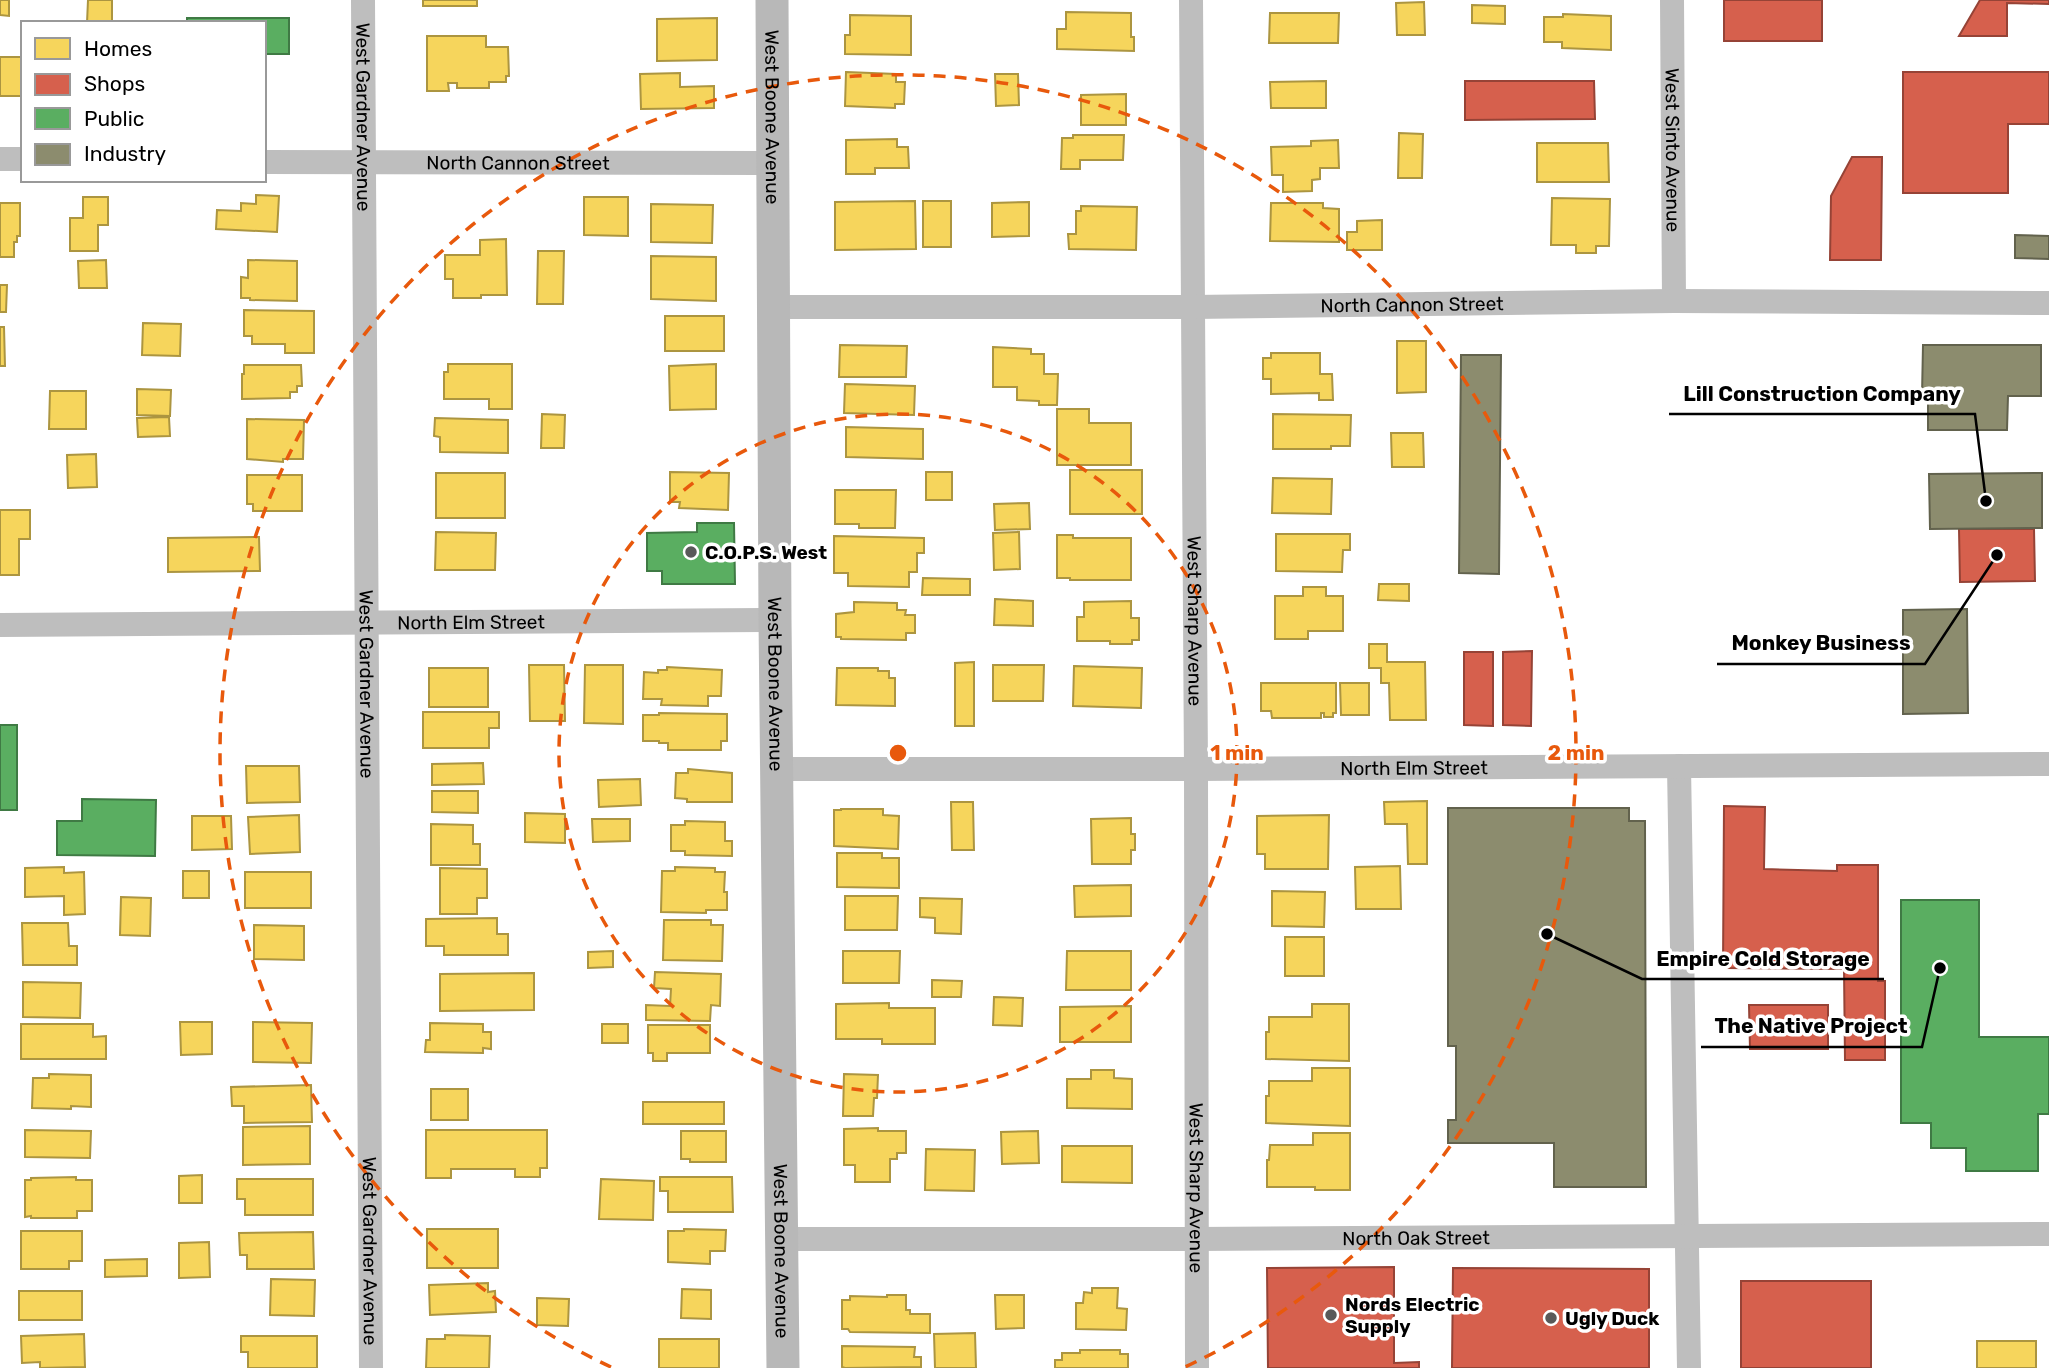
<svg xmlns="http://www.w3.org/2000/svg" width="2049" height="1368" viewBox="0 0 2049 1368" font-family="Rubik,sans-serif">
	<style>
		.homes { fill: #f6d55c; stroke: #ac9540; stroke-width: 2 }
		.shops { fill: #d6604d; stroke: #964336; stroke-width: 2 }
		.public { fill: #5aae61; stroke: #3f7a44; stroke-width: 2 }
		.industry { fill: #8c8c6e; stroke: #62624d; stroke-width: 2 }
		.lines { fill: none; stroke-linecap: round; stroke-linejoin: round }
		.street { stroke: #bebebe; stroke-width: 24 }
		.secondary { stroke: #b8b8b8; stroke-width: 33 }
		.ring { fill: none; stroke: #e8590c; stroke-width: 3.5; stroke-dasharray: 12 9 }
		.poi-dot { fill: #595959; stroke: #fff; stroke-width: 2.5 }
		.labels { text-anchor: middle; dominant-baseline: central; stroke-width: 7; stroke-linejoin: round; paint-order: stroke }
		.street-label { font-size: 19px; fill: #000; stroke: #fff }
		.poi-label { font-size: 19px; font-weight: bold; fill: #000; stroke: #fff; text-anchor: start }
		.centre { fill: #e8590c; stroke: #fff; stroke-width: 3.5 }
		.ring-label { font-size: 21px; text-anchor: middle; font-weight: bold; fill: #e8590c; stroke: #fff; stroke-width: 7; stroke-linejoin: round; paint-order: stroke }
		.leader { fill: none; stroke: #000; stroke-width: 2.5 }
		.callout-dot { fill: #000; stroke: #fff; stroke-width: 2.5 }
		.callout-label { font-size: 21px; text-anchor: middle; font-weight: bold; fill: #000; stroke: #fff; stroke-width: 7; stroke-linejoin: round; paint-order: stroke }
	</style>
	<rect width="100%" height="100%" fill="#fff"/>
	<path class="homes" d="M0,0h9v16l-9,-1z
		M88,0h24v23h-25z
		M423,0h54v6h-54z
		M1424,2l1,33h-28l-1,-32z
		M1472,5l33,1v18l-33,-1z
		M1066,12l65,1v24h3v14l-77,-2v-20h9z
		M1270,13h69l-1,30h-69z
		M1563,14l48,2v34l-49,-2v-6h-18v-25h19z
		M850,15l61,1v39l-66,-1v-19h5z
		M717,18v42l-60,1v-42z
		M427,36h59v11h22l1,29h-3v6h-17v6h-32v-5h-9l1,8h-22z
		M0,57h22l-1,39h-21z
		M846,72l50,2v8h9l-1,22h-9v4l-50,-2z
		M680,73v14l34,-1v22l-73,1 -1,-35z
		M995,74h23l1,31 -23,1z
		M1326,81v27h-55l-1,-26z
		M1126,94v31h-45v-30z
		M1399,133l24,1 -1,44h-24z
		M1073,135h51l-1,25h-43v9h-19l1,-31h11z
		M897,139v8h11l1,21h-34v6h-29v-34z
		M1338,140l1,28h-19v11l-8,1v11l-29,1v-17h-11l-1,-28 40,-1v-5z
		M1537,143h71l1,39h-72z
		M256,195l23,1 -2,36 -61,-3 1,-19 24,1v-8l15,1z
		M83,197h25v28h-10v26h-28v-33h13z
		M584,197h44v39l-44,-1z
		M1552,198l58,1 -1,47h-13v7h-20v-8h-25z
		M915,201l1,48 -81,1v-48z
		M923,201h28v46h-28z
		M1029,202v34l-37,1v-34z
		M0,203h20v33h-3v6h-3v15h-14z
		M1271,203h52v5l16,1v33l-69,-1z
		M651,204l62,1 -1,38 -61,-1z
		M1081,206l56,1 -1,43 -67,-1 -1,-15h8v-23h5z
		M1382,220v30h-35v-18h10v-11z
		M506,239l1,56h-26v3h-28v-19h-8v-24h35v-15z
		M538,251h26l-1,53h-26z
		M651,256l65,1v44l-65,-2z
		M106,260l1,28h-28l-1,-27z
		M248,260l49,1v40l-47,-1v-2h-9v-21l7,1z
		M0,285h7l-1,27h-6z
		M244,310l70,1v42h-29v-9h-33v-8h-8z
		M665,316h59v35h-59z
		M143,323l38,1 -1,32 -38,-1z
		M0,327h4l1,39h-5z
		M1397,341h29v51l-29,1z
		M840,345l67,1 -1,31h-67z
		M993,347l38,2v5h13v20h14l-1,31h-18v-4l-22,-1v-13h-24z
		M1271,353h49v21h12l1,26h-14v-7l-48,1v-15h-8v-21h8z
		M448,364h64v45h-23v-10h-45v-27h4z
		M716,364v45l-46,1 -1,-44z
		M244,365h57l1,21h-5v6h-7v6l-48,1v-25h2z
		M845,384l70,2 -1,29 -70,-2z
		M137,389l34,1 -1,26 -33,-1z
		M50,391h36v38h-37z
		M1057,409h32v14h42v42h-74z
		M542,414l23,1 -1,33h-23z
		M1273,414l78,1 -1,31h-19v3h-58z
		M169,417l1,19 -32,1 -1,-19z
		M435,418l73,2v33l-68,-1v-15l-6,-1z
		M247,419l57,1 -1,39h-20v3l-36,-3z
		M846,427l77,2v30l-77,-2z
		M1391,433h32l1,34h-32z
		M96,454l1,33 -29,1 -1,-33z
		M1070,470h72v44h-72z
		M670,472l59,1 -1,37 -49,-2 1,-6h-10z
		M926,472h26v28h-26z
		M436,473h69v45h-69z
		M247,475h55v36h-49v-7h-6z
		M1273,478l59,1 -1,35 -59,-1z
		M835,490h61l-1,38h-36v-4h-24z
		M1029,503l1,26 -35,1 -1,-26z
		M0,510h30v29h-11v36h-19z
		M436,532l60,1 -1,37h-60z
		M1019,532l1,37 -26,1 -1,-37z
		M1276,534h74v16h-7l-1,22 -66,-1z
		M1057,535h16v3h58v42h-61v-2h-13z
		M834,536l90,2v15h-7v19h-8v15l-61,-1v-13h-14z
		M259,537l1,34 -92,1v-34z
		M923,578l47,1v16h-48z
		M1379,584h30v17l-31,-1z
		M1303,587h23v9h17v35h-35v8h-33v-43h28z
		M995,599l38,2v25l-39,-1z
		M1131,601v17h8v22h-7v4h-22v-3h-33v-24h7v-15z
		M854,602l43,1v7h9l-1,5h10v18h-9v7l-65,-1v-2h-5v-23l18,-2z
		M1369,644h18v18h38l1,58h-36l-1,-37h-8v-15h-12z
		M974,662v64h-19v-63z
		M529,665h35l1,56h-35z
		M585,665h38v59l-39,-1z
		M993,665h51l-1,36h-50z
		M1074,666l68,2 -1,40 -68,-2z
		M667,667l55,3 -1,26h-13v10l-47,-1 1,-6h-19l1,-27 14,1v-3h9z
		M429,668h59v39h-59z
		M837,668h41v3h11v7h6v28l-59,-1z
		M1261,683h75v30h-3v4h-9v-4h-3v5h-49l-1,-7h-10z
		M1340,683h29v32h-28z
		M423,712h76v16h-10v20h-66z
		M659,713l68,1v27h-6v9h-53v-7h-9v-2h-16v-26h16z
		M483,763l1,21 -52,1v-21z
		M246,766h53l1,36 -53,1z
		M688,769l44,4v29h-45v-3l-12,-1 1,-25h12z
		M640,779l1,26 -42,2 -1,-27z
		M432,791h46v22l-46,-1z
		M1427,801v63h-19l-1,-40h-22l-1,-22z
		M951,802h22l1,48h-22z
		M841,809h42v6l16,1 -1,33 -64,-3v-36h7z
		M525,813l40,1v29l-40,-1z
		M299,815l1,37 -50,2 -2,-37z
		M1329,815l-1,54h-63v-15h-8v-38z
		M192,816h39l1,33 -40,1z
		M1131,818v16h4v16h-4v14h-39l-1,-45z
		M592,819h38v22l-37,1z
		M685,821l40,1v19h7v15l-47,-1v-4h-14v-26h14z
		M431,824l42,1v19h7v21h-49z
		M837,853h45v5h17v30l-62,-1z
		M1400,866l1,43h-45l-1,-42z
		M64,867v6l20,-1 1,42 -21,1v-19l-39,1v-29z
		M675,867l40,1v4h10l-1,20h3v18h-21v3l-45,-1 1,-41h13z
		M440,868l47,1v29h-10v16h-37z
		M183,871h26v27h-26z
		M245,872h66v36h-66z
		M1131,885v31l-56,1 -1,-31z
		M1272,891l53,1 -1,35 -52,-1z
		M845,896h53l-1,34h-52z
		M121,897l30,1 -1,38 -30,-1z
		M920,898l42,1 -1,35 -26,-1v-15l-15,-1z
		M497,918v16h11v21h-64v-9h-18v-27z
		M664,920h47v5h12l-1,36 -59,-1z
		M22,923h46l1,23h8v19h-54z
		M254,925l50,1v34l-50,-1z
		M1285,937h39v39h-39z
		M613,951v16l-25,1v-16z
		M843,951h57l-1,32h-56z
		M1067,951h64v39h-65z
		M655,972l66,2 -1,32 -9,-1 -1,16 -64,-1v-15l24,1 1,-17 -17,-1z
		M534,973v37l-94,1v-37z
		M932,980l30,1 -1,16h-29z
		M23,982l58,1 -1,35 -57,-1z
		M994,997l29,1 -1,28 -29,-1z
		M889,1003v5h46v36h-53v-5h-46v-35z
		M1312,1004h37v57l-83,-2v-27h3v-15h43z
		M1131,1006v36h-71v-35z
		M180,1022h32v32l-31,1z
		M253,1022l59,1 -1,40 -58,-1z
		M430,1023l53,1v8h8v17l-8,-1v5l-58,-1 1,-12h4z
		M21,1024h72v13l13,-1v23h-85z
		M602,1024h26v19h-26z
		M648,1025h62v28h-43v8h-14v-8h-5z
		M1312,1068h38v58l-84,-3v-27h3v-15h43z
		M1091,1070h23v8l18,1v30l-65,-1v-29h24z
		M49,1074l42,1v32l-20,-1v3l-39,-1 1,-30h16z
		M844,1074l34,1 -1,23h-3l-1,18h-30z
		M311,1085l1,37 -68,1v-17h-12l-1,-19z
		M431,1089h37v31h-37z
		M643,1102h81v22h-81z
		M310,1126v38l-67,1v-38z
		M878,1128v3h28v22h-9v6h-7v23h-35v-17h-11v-36z
		M25,1130l66,1 -1,27 -65,-1z
		M426,1130h121v38h-7v9h-25v-8h-64v9h-25z
		M681,1131h45v31h-36v-3h-9z
		M1038,1131l1,32 -37,1 -1,-32z
		M1313,1133h37v57h-35v-3h-48v-27h2l1,-15h43z
		M1062,1146h70v37l-70,-1z
		M926,1149l49,1 -1,41 -49,-1z
		M202,1175v28h-23v-27z
		M76,1177v3h16v31h-15v7h-46v-2l-6,1v-37h6v-2z
		M660,1177h72l1,35h-65v-21h-8z
		M237,1179h76v36h-68v-16h-8z
		M601,1179l53,2 -1,39 -54,-1z
		M427,1229h71v39h-71z
		M684,1229l42,1 -1,21h-15v13l-42,-2v-31h16z
		M21,1231h61v30h-13v8h-48z
		M313,1232l1,37h-67v-14h-7l-1,-22z
		M209,1242l1,35 -31,1v-35z
		M147,1259v17l-42,1v-17z
		M271,1279l44,1 -1,36 -44,-1z
		M488,1283v9l7,-1 1,21 -66,3 -1,-30z
		M1092,1288h26l-1,20 10,1 -1,21 -50,-1v-26h7l1,-11 8,1z
		M682,1289l29,1v29l-30,-1z
		M19,1291h63v29h-63z
		M887,1295h19v15h4v4h20v19l-80,-1 -2,-3h-6v-29h8v-4l37,1z
		M995,1295h29v33l-28,1z
		M537,1298l32,1 -1,27 -31,-1z
		M975,1333l1,35h-41l-1,-34z
		M84,1334l1,33 -45,1v-6l-18,1 -1,-27z
		M445,1335l45,1 -1,32h-63l1,-29h18z
		M241,1336h76v32h-69v-16h-7z
		M659,1339h60v29h-60z
		M1977,1341h59v27h-59z
		M842,1346l73,1 -1,10h7v10l-76,1 -3,-1z
		M1080,1350h40v4h8v14h-73v-8h7v-7h18z"/>
	<path class="shops" d="M1724,0h98v41h-98z
		M1980,0h69v4l-42,-1v33h-48z
		M1903,72h146v52h-41v69h-105z
		M1465,81h129l1,38 -130,1z
		M1852,157h30l-1,103h-51l1,-64z
		M1959,529h75l1,52 -75,1z
		M1532,651l-1,75 -28,-1v-73z
		M1464,652h29v74l-29,-1z
		M1724,806l41,1 -1,62 73,2v-6h41v116h7v79h-40l-1,-91 -121,-1z
		M1749,1005h79v44h-78z
		M1394,1267v96l25,-1v6h-151l-1,-100z
		M1453,1268l196,1v99h-197z
		M1741,1281h130v87h-130z"/>
	<path class="public" d="M187,18h102v36h-25v-31h-77z
		M697,523h37l1,61h-73v-13h-15v-38l50,-1z
		M0,725h17v85h-17z
		M82,799l74,1 -1,56 -98,-1v-34h25z
		M1901,900h78v137h70v77h-11v57h-72v-23h-35v-25h-30z"/>
	<path class="industry" d="M2015,235l34,1v23l-34,-1z
		M1923,345h118v51h-33l-1,34h-79v-34h-6z
		M1461,355h40l-2,219 -40,-1z
		M2042,473v55l-112,1 -1,-55z
		M1967,609l1,104 -65,1v-104z
		M1448,808h181v13h16l1,366h-92v-44h-106v-23h8v-74h-8z"/>
	<g class="lines">
		<g class="street">
			<path id="s1" d="M363,0l8,1368"/>
			<path id="s2" d="M1191,0l5,769 1,599"/>
			<path id="s3" d="M1672,0l2,301"/>
			<path d="M0,159h23"/>
			<path id="s4" d="M264,162l509,1"/>
			<path id="s5" d="M773,307h420l481,-6 375,2"/>
			<path id="s6" d="M0,625l775,-5"/>
			<path d="M1679,766l10,602"/>
			<path id="s7" d="M777,769h419l853,-5"/>
			<path id="s8" d="M782,1239h414l853,-5"/>
		</g>
		<path class="secondary" id="s9" d="M772,0l3,620 8,748"/>
	</g>
	<g class="ring">
		<circle cx="898" cy="753" r="339"/>
		<path d="M611 1367A678 678 0 1 1 1185 1367"/>
	</g>
	<g class="poi-dot">
		<circle cx="691" cy="552" r="7"/>
		<circle cx="1331" cy="1315" r="7"/>
		<circle cx="1551" cy="1318" r="7"/>
	</g>
	<g class="labels">
		<g class="street-label">
			<text stroke="none"><textPath href="#s1" startOffset="117">West Gardner Avenue</textPath></text>
			<text stroke="none"><textPath href="#s9" startOffset="117">West Boone Avenue</textPath></text>
			<text stroke="none"><textPath href="#s3" startOffset="150">West Sinto Avenue</textPath></text>
			<text stroke="none"><textPath href="#s4" startOffset="254">North Cannon Street</textPath></text>
			<text stroke="none"><textPath href="#s5" startOffset="639">North Cannon Street</textPath></text>
			<text stroke="none"><textPath href="#s6" startOffset="471">North Elm Street</textPath></text>
			<text stroke="none"><textPath href="#s2" startOffset="621">West Sharp Avenue</textPath></text>
			<text stroke="none"><textPath href="#s1" startOffset="684">West Gardner Avenue</textPath></text>
			<text stroke="none"><textPath href="#s9" startOffset="684">West Boone Avenue</textPath></text>
			<text stroke="none"><textPath href="#s7" startOffset="637">North Elm Street</textPath></text>
			<text stroke="none"><textPath href="#s2" startOffset="1188">West Sharp Avenue</textPath></text>
			<text stroke="none"><textPath href="#s8" startOffset="634">North Oak Street</textPath></text>
			<text stroke="none"><textPath href="#s1" startOffset="1251">West Gardner Avenue</textPath></text>
			<text stroke="none"><textPath href="#s9" startOffset="1251">West Boone Avenue</textPath></text>
		</g>
		<g class="poi-label">
			<text x="705" y="552">C.O.P.S. West</text>
			<text x="1345" y="1304">Nords Electric<tspan x="1345" dy="22">Supply</tspan></text>
			<text x="1565" y="1318">Ugly Duck</text>
		</g>
	</g>
	<circle cx="898" cy="753" r="10" class="centre"/>
	<g class="ring-label">
		<text x="1237" y="760">1 min</text>
		<text x="1576" y="760">2 min</text>
	</g>
	<path class="leader" d="M1986 501L1975 414H1669M1997 555L1925 664H1717M1547 934L1642 979H1884M1940 968L1922 1047H1701"/>
	<g class="callout-dot">
		<circle cx="1986" cy="501" r="7"/>
		<circle cx="1997" cy="555" r="7"/>
		<circle cx="1547" cy="934" r="7"/>
		<circle cx="1940" cy="968" r="7"/>
	</g>
	<g class="callout-label">
		<text x="1822" y="401">Lill Construction Company</text>
		<text x="1821" y="650">Monkey Business</text>
		<text x="1763" y="966">Empire Cold Storage</text>
		<text x="1811" y="1033">The Native Project</text>
	</g>
	<rect x="21" y="21" width="245" height="161" fill="#ffffff" stroke="#999999" stroke-width="2"/>
	<rect x="35" y="38" width="35" height="21" fill="#f6d55c" stroke="#999999" stroke-width="2"/>
	<text x="84" y="56" font-size="21" fill="#000000">Homes</text>
	<rect x="35" y="74" width="35" height="21" fill="#d6604d" stroke="#999999" stroke-width="2"/>
	<text x="84" y="91" font-size="21" fill="#000000">Shops</text>
	<rect x="35" y="108" width="35" height="21" fill="#5aae61" stroke="#999999" stroke-width="2"/>
	<text x="84" y="126" font-size="21" fill="#000000">Public</text>
	<rect x="35" y="144" width="35" height="21" fill="#8c8c6e" stroke="#999999" stroke-width="2"/>
	<text x="84" y="161" font-size="21" fill="#000000">Industry</text>
</svg>
